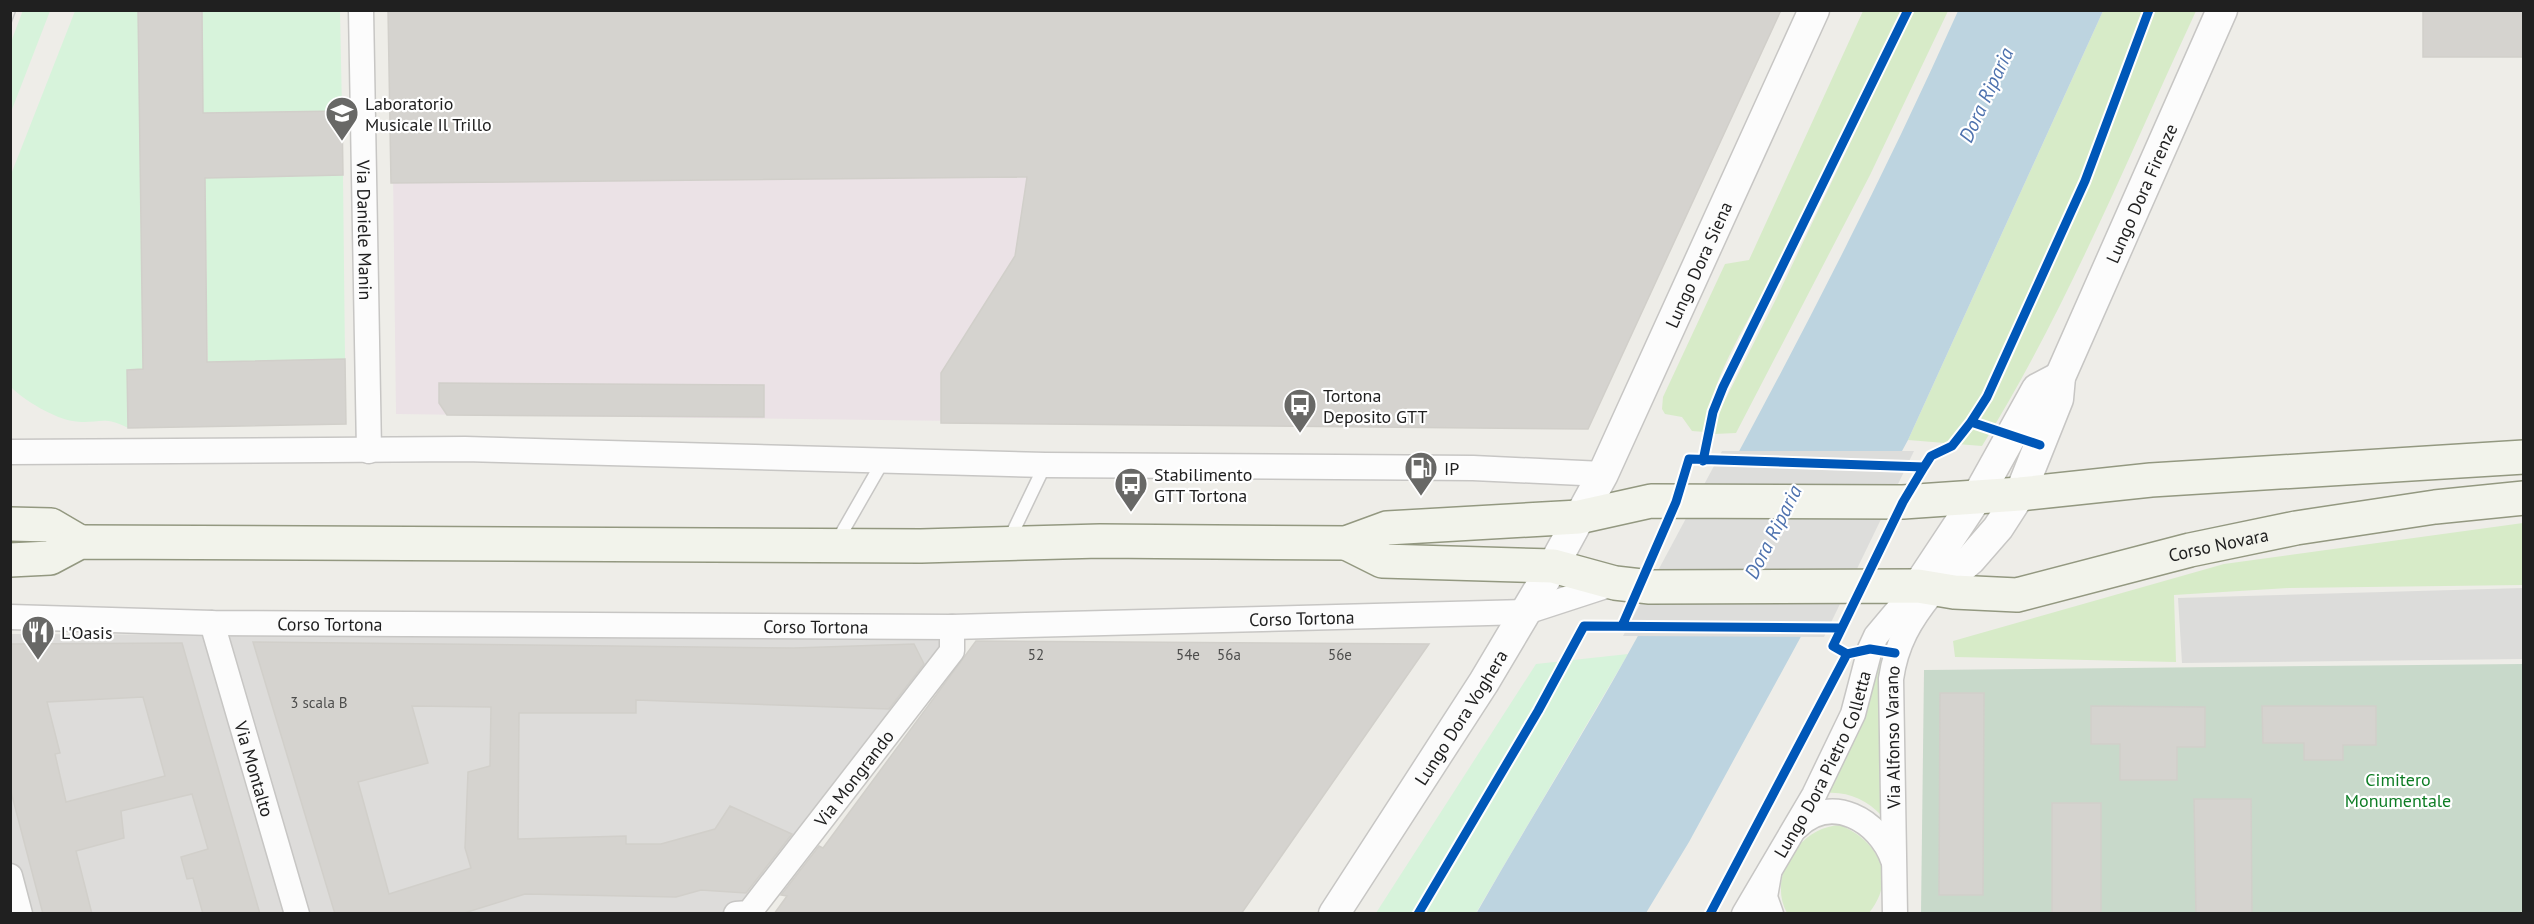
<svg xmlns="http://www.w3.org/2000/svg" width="2534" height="924" viewBox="0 0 2534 924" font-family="'PT Sans',sans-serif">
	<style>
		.residential { fill: #dddcda }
		.industrial { fill: #ebe2e6 }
		.religious { fill: #dcdcda }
		.grass { fill: #d7ebc8 }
		.cemetery { fill: #c8d9ca }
		.park { fill: #d7f3db }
		.water { fill: #bdd4e0 }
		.pier { fill: #dddddb }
		.building { fill: #d5d3cf; stroke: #d1cfca; stroke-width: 1.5; fill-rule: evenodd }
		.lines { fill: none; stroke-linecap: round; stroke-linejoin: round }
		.service-casing { stroke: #c7c6c4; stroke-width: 15 }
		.minor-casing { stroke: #c7c6c4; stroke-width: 27 }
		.tertiary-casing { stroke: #c7c6c4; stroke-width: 33 }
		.secondary-casing { stroke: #939880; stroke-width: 36 }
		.service { stroke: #fcfcfc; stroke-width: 12 }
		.minor { stroke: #fcfcfc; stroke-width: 24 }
		.tertiary { stroke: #fcfcfc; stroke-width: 30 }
		.secondary { stroke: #f2f3eb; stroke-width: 33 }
		.tram { stroke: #cbcbca; stroke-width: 1.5 }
		.cycleway-casing { stroke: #fff; stroke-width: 13 }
		.cycleway { stroke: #0057b8; stroke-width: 9 }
		.labels { text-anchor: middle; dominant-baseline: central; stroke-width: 4.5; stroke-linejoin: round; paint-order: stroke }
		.number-label { font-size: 15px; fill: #4d4d4c }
		.poi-label { font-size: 18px; fill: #202020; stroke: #fff; text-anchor: start }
		.street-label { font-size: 18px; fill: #202020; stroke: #fff }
		.park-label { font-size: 18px; fill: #0e7d25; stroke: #fff }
		.water-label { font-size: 20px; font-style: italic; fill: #4e72ae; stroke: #fff }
	</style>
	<rect width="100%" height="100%" fill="#eeede8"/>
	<path class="residential" d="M11,634l927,4 3,10 -190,265 -740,1z"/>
	<path class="industrial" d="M391,11h1390l-193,418 -1192,-15z"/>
	<path class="religious" d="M2523,588v71l-341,4 -4,-65z"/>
	<path class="grass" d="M1863,11h38c-41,85 -81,171 -124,255 -24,48 -68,113 -72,166l-13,-1 -10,-14 -17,-3 -3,-5 1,-12 62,-133 24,-4z
		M1913,11h35l-78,164 -134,258 -22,1 5,-22 57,-113z
		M2103,11h93c-68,146 -129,298 -214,435l-74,-6z
		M2523,523v62l-234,3 -115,7 2,67 -221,-5 -2,-16 271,-77z
		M1879,659l6,1 -4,155c-14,-15 -34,-24 -55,-22 23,-44 45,-84 53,-134z
		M1840,825c38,16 58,52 29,88h-82c-20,-36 12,-86 53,-88z"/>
	<path class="cemetery" d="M2523,664v249l-602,1 3,-244z"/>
	<path class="park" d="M23,10l27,1 -39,101v-70z
		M75,11h63l5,358 -16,1 1,58c-25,-14 -31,-3 -55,-7 -17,-2 -50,-21 -62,-34l-1,-210z
		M202,11h138l2,100 -139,2z
		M343,175l2,184 -137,11 -3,-192z
		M1628,654l-152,259h-100l160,-249z"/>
	<path class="water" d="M1958,11h145l-195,429 -219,402 -43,71 -170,1c50,-88 104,-174 153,-262 117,-210 231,-422 329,-641z"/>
	<path class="pier" d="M1722,451h192l-90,186 -201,-1z"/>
	<path class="building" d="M138,10h64l1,103 139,-2 1,64 -138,3 2,184 138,-3 1,65 -218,4 -1,-58 16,-1z
		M388,10h1393l-193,419 -647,-6v-50l74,-117 12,-79 -636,6z
		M2423,10h100v47h-100z
		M439,383l325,2v32l-317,-2 -8,-12z
		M976,641l453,3 -188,270h-467l13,-18 -6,-1 38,-49 4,2z
		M253,642l541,6 120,-4 10,20 -35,45 -253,-9v13h-117l-1,126 108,-3v8h35l54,-15 15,-23 62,28 -46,59 -45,-3 -25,7 -151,-3 -64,20h-126zM412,706l79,1 -1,59 -22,6 -3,76 6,20 -82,26 -31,-112 70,-19z
		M182,643l78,271h-57l-10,-36 -6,1 -6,-22 27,-8 -16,-55 -71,17 3,27 -48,13 16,63h-49l-33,-126v-144zM143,697l22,79 -99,26 -11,-48 5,-1 -13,-51z
		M1940,693h44l-1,202h-44z
		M2091,706l114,1v40h-28v33h-57v-36h-29z
		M2262,706h114v39h-33v15h-39v-17h-41z
		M2194,799h57l1,115h-56z
		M2052,803h49v111h-49z"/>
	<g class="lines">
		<g class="service-casing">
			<path id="service" d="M1009,540l36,-75
				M836,543l47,-82"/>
		</g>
		<g class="minor-casing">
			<g id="minor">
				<path id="s1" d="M361,10l8,441"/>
				<path d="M10,452l455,-3 580,16 428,3 130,6"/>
				<path id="s2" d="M10,617l202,6 740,4 574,-15 89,-29"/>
				<path id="s3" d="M212,623l85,291"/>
				<path d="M1797,827c34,-34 82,-7 96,33"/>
				<path d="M1769,874l-4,23 6,17"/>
				<path d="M10,876l10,38"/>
				<path id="s4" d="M736,914l13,-1 203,-262v-24"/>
				<path id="s5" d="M1744,914l70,-119 39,-81 17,-65 6,-13 42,-50"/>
				<path id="s6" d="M1895,914l-4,-235c5,-35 19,-59 41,-86"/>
			</g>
		</g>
		<g class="tertiary-casing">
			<g id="tertiary">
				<path d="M1918,586l59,-89 60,-108 23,-12"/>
				<path id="s7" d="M1936,589l35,-30 27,-31 22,-34 38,-95 2,-22 162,-367"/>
				<path id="s8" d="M1334,914l150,-232 69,-116 50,-92 211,-464"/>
			</g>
		</g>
		<g class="secondary-casing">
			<g id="secondary">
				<path d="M10,524l41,1 29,17"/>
				<path id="s9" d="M1346,543l36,18 171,5 62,17 35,4 268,-1 36,6 63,3 173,-45 106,-22 139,-21 89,-9"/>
				<path d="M10,560l40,-2 30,-16 841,4 179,-5 246,2 41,-15 192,-11 72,-16 252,1 117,-8 131,-14 373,-23"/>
			</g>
		</g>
		<use href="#service" class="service"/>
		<use href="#minor" class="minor"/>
		<use href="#tertiary" class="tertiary"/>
		<use href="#secondary" class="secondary"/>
		<path class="tram" d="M10,26l6,-16"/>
		<g class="cycleway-casing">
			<path id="cycleway" d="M2040,445l-69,-23 16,-25 98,-216 64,-171
				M1703,461l10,-49 10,-25 185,-377
				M1622,626l54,-124 13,-43 235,8
				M1847,654l-14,-8 70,-144 21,-35 7,-11 21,-10 19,-24
				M1418,914l120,-203 46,-85 257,2
				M1710,914l137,-260 23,-5 25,4"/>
		</g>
		<use href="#cycleway" class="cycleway"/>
	</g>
	<defs>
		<g id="school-pin" transform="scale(1.725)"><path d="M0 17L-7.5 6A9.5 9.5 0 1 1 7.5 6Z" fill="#686866" stroke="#fff"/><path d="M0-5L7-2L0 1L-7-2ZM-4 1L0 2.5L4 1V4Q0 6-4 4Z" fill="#fff"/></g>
		<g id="bus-pin" transform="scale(1.725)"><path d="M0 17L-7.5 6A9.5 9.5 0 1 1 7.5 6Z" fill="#686866" stroke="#fff"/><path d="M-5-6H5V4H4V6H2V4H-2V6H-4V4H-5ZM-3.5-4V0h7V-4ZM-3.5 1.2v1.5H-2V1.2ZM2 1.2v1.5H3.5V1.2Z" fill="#fff"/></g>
		<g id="fuel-pin" transform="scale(1.725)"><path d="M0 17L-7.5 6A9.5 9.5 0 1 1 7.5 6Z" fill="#686866" stroke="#fff"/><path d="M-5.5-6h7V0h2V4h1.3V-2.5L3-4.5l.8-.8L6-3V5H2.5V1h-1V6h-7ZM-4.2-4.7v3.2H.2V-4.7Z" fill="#fff"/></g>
		<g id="restaurant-pin" transform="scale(1.725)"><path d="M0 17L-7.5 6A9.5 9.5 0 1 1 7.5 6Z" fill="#686866" stroke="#fff"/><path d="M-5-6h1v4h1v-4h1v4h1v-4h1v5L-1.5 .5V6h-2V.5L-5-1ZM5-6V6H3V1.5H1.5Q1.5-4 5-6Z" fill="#fff"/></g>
	</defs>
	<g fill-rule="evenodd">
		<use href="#school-pin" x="342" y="113"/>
		<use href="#bus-pin" x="1300" y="405"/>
		<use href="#fuel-pin" x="1421" y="468"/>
		<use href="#bus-pin" x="1131" y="484"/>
		<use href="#restaurant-pin" x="38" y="632"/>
	</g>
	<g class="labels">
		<g class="number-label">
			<text x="1036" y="654">52</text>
			<text x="1188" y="654">54e</text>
			<text x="1229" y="654">56a</text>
			<text x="1340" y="654">56e</text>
			<text x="319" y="702">3 scala B</text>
		</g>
		<g class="poi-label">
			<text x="365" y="103">Laboratorio<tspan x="365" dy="21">Musicale Il Trillo</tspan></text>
			<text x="1323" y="395">Tortona<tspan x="1323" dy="21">Deposito GTT</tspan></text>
			<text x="1444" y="468">IP</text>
			<text x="1154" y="474">Stabilimento<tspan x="1154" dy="21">GTT Tortona</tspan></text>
			<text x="61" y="632">L'Oasis</text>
		</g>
		<g class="street-label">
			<text stroke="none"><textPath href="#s7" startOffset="453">Lungo Dora Firenze</textPath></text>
			<text stroke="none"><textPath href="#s1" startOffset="220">Via Daniele Manin</textPath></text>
			<text stroke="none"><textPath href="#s8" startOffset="746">Lungo Dora Siena</textPath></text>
			<text stroke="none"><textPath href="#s9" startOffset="886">Corso Novara</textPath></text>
			<text stroke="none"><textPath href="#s2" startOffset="1292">Corso Tortona</textPath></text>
			<text stroke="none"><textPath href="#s2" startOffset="320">Corso Tortona</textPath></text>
			<text stroke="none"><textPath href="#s2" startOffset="806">Corso Tortona</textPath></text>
			<text stroke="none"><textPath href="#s8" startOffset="234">Lungo Dora Voghera</textPath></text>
			<text stroke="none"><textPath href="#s6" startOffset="177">Via Alfonso Varano</textPath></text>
			<text stroke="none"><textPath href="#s5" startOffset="170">Lungo Dora Pietro Colletta</textPath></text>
			<text stroke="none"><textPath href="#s3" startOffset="152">Via Montalto</textPath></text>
			<text stroke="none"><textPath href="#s4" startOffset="184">Via Mongrando</textPath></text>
		</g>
		<g class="park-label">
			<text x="2398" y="779">Cimitero<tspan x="2398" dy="21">Monumentale</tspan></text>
		</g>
		<g class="water-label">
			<text transform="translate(1986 95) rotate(-65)">Dora Riparia</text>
			<text transform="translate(1773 532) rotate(-63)">Dora Riparia</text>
		</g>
	</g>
	<rect width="2534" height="924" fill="none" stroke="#202020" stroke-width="24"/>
</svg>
